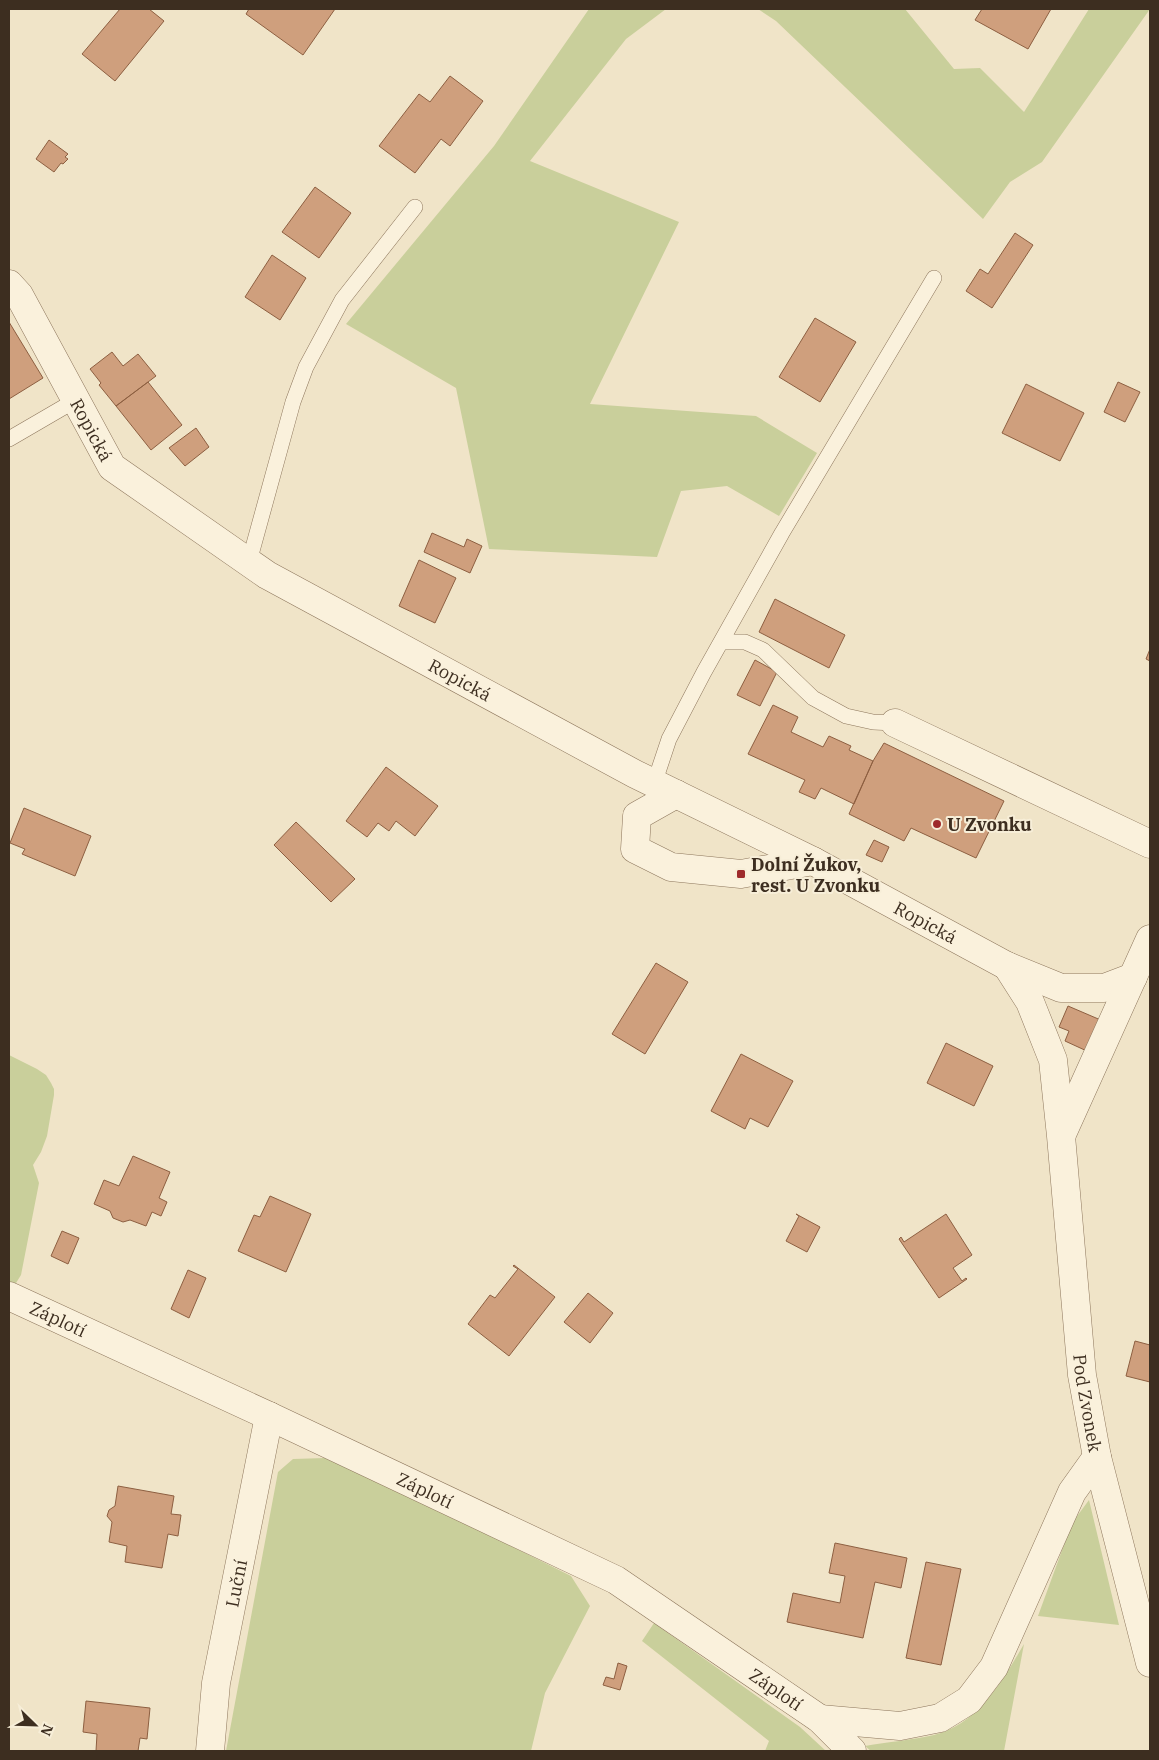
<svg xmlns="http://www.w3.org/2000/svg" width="1159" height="1760" viewBox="0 0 1159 1760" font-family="'IBM Plex Serif',serif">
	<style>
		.green { fill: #c9cf9b }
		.building { fill: #cf9f7d; stroke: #8d5f41 }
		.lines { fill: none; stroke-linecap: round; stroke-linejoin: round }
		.service-casing { stroke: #8d765c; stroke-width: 16 }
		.minor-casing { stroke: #8d765c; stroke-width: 29 }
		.service { stroke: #faf1dc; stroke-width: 15 }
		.minor { stroke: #faf1dc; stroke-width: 28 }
		.poi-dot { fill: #9e2a2b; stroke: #f7eed8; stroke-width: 2 }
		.labels { text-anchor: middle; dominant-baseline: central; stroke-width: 4; stroke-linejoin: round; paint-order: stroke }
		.street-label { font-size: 18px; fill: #3d2e20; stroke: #f7eed8 }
		.poi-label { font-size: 18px; font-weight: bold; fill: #3d2e20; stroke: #f7eed8; text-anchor: start }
	</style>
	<rect width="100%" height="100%" fill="#f0e4c8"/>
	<path class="green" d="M589,9h77l-40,30 -96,122 149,61 -89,182 166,12 61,37 -38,63 -52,-30 -46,5 -24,66 -168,-8 -33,-161 -110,-64 148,-178z
		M758,9h147l49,60 26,-1 44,44 65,-103h61l-108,153 -32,20 -27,37 -207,-198z
		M9,1055l28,14 9,6 5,8 3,6v6l-7,41 -6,16 -8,13 6,18 -18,92 -5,8 -7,-1z
		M325,1458l150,70 96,48 19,30 -45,87 -14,58h-305l52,-279 15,-13z
		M1089,1500l30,125 -81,-9 34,-93z
		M654,1623l146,104 26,24h-61l4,-10 -127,-100z
		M1024,1644l-20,107h-133l-6,-5c23,-4 47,-6 69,-11 44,-11 69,-55 90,-91z"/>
	<path class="building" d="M120,9h29l15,12 -49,60 -33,-27z
		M249,9h86l-32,46 -57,-41z
		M982,9h69l-23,40 -53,-29z
		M450,76l33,25 -33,45 -9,-7 -26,34 -36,-27 40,-52 11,8z
		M49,140l19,14 -3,3 3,2 -5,5 -2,-1 -7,9 -18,-13z
		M315,187l36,26 -32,45 -37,-26z
		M1015,233l18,12 -41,63 -26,-17 14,-22 8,5z
		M272,255l34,23 -26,42 -35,-23z
		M815,318l41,24 -36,60 -41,-25z
		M9,322l34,56 -34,21z
		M112,352l11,14 15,-12 18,22 -40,30 -17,-21 2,-2 -11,-14z
		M148,382l34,43 -31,25 -35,-44z
		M1118,382l22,10 -15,30 -21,-10z
		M1026,384l58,29 -24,48 -58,-28z
		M196,428l13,19 -24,19 -16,-18z
		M432,533l32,14 3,-8 15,7 -12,27 -46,-21z
		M419,560l37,18 -21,45 -36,-17z
		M775,599l70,36 -16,33 -70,-36z
		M1150,649v12l-4,-2z
		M755,660l22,12 -17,34 -23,-11z
		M773,705l25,12 -7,15 32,15 6,-11 22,10 -2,4 24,11 -19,43 -33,-16 -6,11 -16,-7 6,-12 -57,-26z
		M884,743l120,58 -28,57 -65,-30 -7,13 -55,-27 24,-53z
		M386,767l52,39 -23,30 -19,-15 -7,10 -11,-8 -11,14 -21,-16z
		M24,808l67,28 -16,40 -53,-22 3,-5 -15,-6z
		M296,822l59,57 -24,23 -57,-57z
		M874,840l15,7 -7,15 -16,-7z
		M656,963l32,19 -43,72 -33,-20z
		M1068,1006l35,15 -14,31 -24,-11 4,-10 -10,-4z
		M946,1043l47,23 -19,40 -47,-23z
		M741,1054l52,27 -25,46 -18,-9 -5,11 -34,-18z
		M133,1156l37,16 -11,26 8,4 -6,14 -9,-4 -6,14 -16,-6 -7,2 -10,-4 -3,-7 -16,-7 10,-24 15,6z
		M270,1196l41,18 -25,58 -48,-21 16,-36 6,2z
		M796,1214l24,13 -13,25 -21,-11 13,-25z
		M946,1214l26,41 -19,13 9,13 4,-3 1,1 -28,19 -40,-59 2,-2 3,5z
		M62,1231l17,7 -11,26 -17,-8z
		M514,1265l41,32 -46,59 -41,-32 22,-29 5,3 23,-29 -5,-3z
		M188,1270l18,8 -17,40 -18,-9z
		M588,1293l25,20 -23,30 -26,-21z
		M1135,1341l15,4v37l-24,-6z
		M118,1486l56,10 -3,18 10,1 -3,21 -10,-2 -6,34 -37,-6 2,-16 -18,-4 3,-20 -5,-6 2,-6 6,-4z
		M835,1543l72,15 -6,30 -26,-6 -12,56 -76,-16 6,-29 47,10 5,-27 -16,-3z
		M926,1562l35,7 -20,96 -35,-7z
		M618,1663l9,3 -7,24 -17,-5 3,-8 8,2z
		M86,1701l64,7 -3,31 -7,-1 -2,13h-42l1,-17 -14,-2z"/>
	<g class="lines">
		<g class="service-casing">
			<path id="service" d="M9,439l67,-39
				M249,562l44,-160 13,-35 36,-67 73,-93
				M721,642h24l18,8 50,48 33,18 27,6 22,1
				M654,784l15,-45 35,-67 78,-139 152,-255"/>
		</g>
		<g class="minor-casing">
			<g id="minor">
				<path id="s1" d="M9,284l10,11 93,172 155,108 368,199 178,87 194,105 54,22h43l29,-11"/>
				<path d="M895,723l255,121"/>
				<path d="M676,794l-39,22 -2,33 36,18 70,7 72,-13"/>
				<path id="s2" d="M1007,966l23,36 23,58 8,76 21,239 15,82 53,206"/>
				<path d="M1062,1134l88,-195"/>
				<path id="s3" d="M9,1296l260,120 347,164 204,139 32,32"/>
				<path d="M820,1719l80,7 40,-8 29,-18 25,-33 78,-175 25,-35"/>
				<path id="s4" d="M210,1751l6,-68 53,-267"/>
			</g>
		</g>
		<use href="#service" class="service"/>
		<use href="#minor" class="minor"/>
	</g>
	<g class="poi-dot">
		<circle cx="937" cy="824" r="5"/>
		<rect x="736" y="869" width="10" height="10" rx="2.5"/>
	</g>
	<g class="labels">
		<g class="street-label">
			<text stroke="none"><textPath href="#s1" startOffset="168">Ropická</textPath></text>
			<text stroke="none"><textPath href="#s1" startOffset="619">Ropická</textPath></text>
			<text stroke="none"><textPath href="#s1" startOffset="1144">Ropická</textPath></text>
			<text stroke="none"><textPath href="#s3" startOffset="54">Záplotí</textPath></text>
			<text stroke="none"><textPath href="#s2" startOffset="450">Pod Zvonek</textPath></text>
			<text stroke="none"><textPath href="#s3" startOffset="459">Záplotí</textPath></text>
			<text stroke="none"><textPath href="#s4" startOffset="170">Luční</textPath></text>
			<text stroke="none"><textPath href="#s3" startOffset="864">Záplotí</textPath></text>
		</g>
		<g class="poi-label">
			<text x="947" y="824">U Zvonku</text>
			<text x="751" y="864">Dolní Žukov,<tspan x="751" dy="21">rest. U Zvonku</tspan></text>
		</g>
	</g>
	<rect width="1159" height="1760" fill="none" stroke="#3d2e20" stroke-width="20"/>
	<g transform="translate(35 1725) rotate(113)" stroke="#f7eed8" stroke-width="4" paint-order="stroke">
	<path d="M0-4L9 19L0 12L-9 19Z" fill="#3d2e20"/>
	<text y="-8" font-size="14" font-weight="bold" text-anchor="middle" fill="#3d2e20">N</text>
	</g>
</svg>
